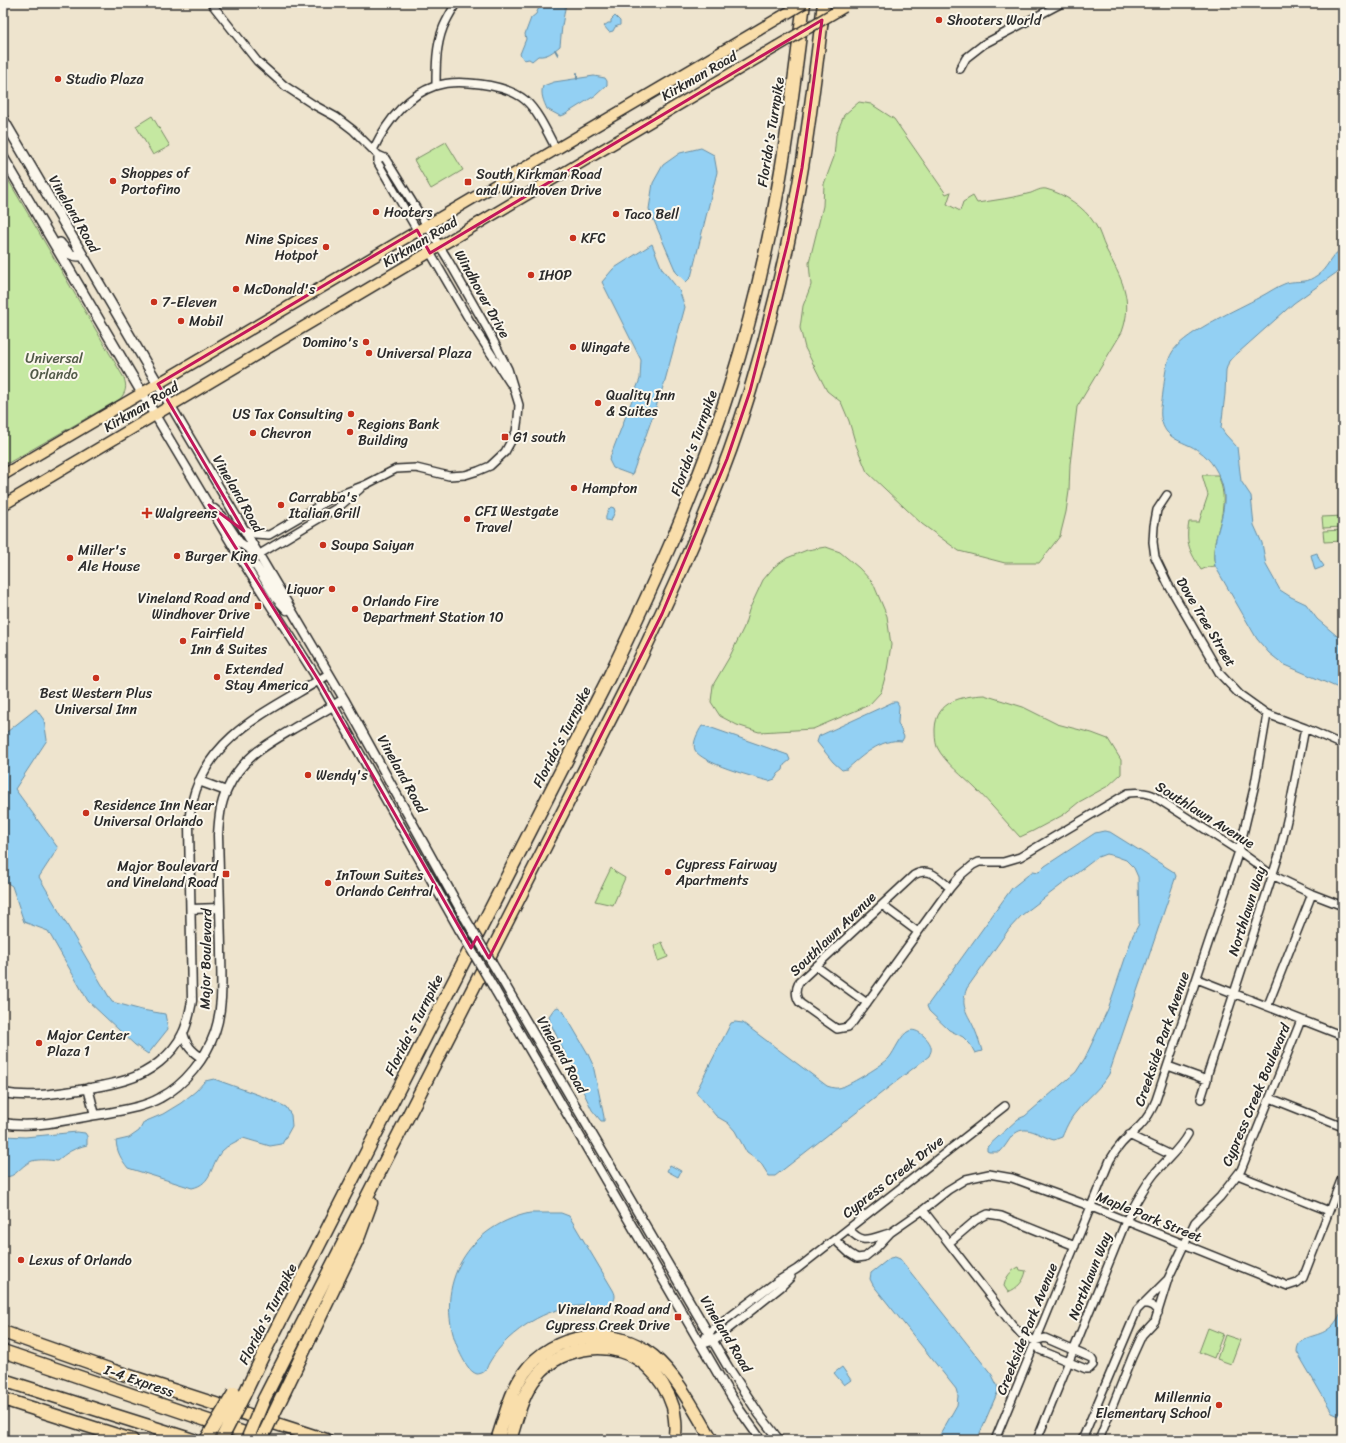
<svg xmlns="http://www.w3.org/2000/svg" width="1346" height="1443" viewBox="0 0 1346 1443" font-family="Sriracha,sans-serif">
	<style>
		.green { fill: #c5e8a1; stroke: #788a66 }
		.water { fill: #93d0f3; stroke: #698ea3 }
		.lines { fill: none; stroke-linecap: round; stroke-linejoin: round }
		.stream { stroke: #698ea3; stroke-width: 2 }
		.minor-casing { stroke: #2b2b2b; stroke-width: 10 }
		.tertiary-casing { stroke: #2b2b2b; stroke-width: 11 }
		.secondary-casing { stroke: #2b2b2b; stroke-width: 12 }
		.primary-casing { stroke: #2b2b2b; stroke-width: 13 }
		.motorway-casing { stroke: #2b2b2b; stroke-width: 15 }
		.minor { stroke: #fbf7ec; stroke-width: 7 }
		.tertiary { stroke: #fbf7ec; stroke-width: 8 }
		.secondary { stroke: #fbf7ec; stroke-width: 9 }
		.primary { stroke: #f9deab; stroke-width: 10 }
		.motorway { stroke: #f9deab; stroke-width: 12 }
		.tertiary-bridge-casing { stroke: #2b2b2b; stroke-width: 11; stroke-linecap: butt }
		.primary-bridge-casing { stroke: #2b2b2b; stroke-width: 13; stroke-linecap: butt }
		.motorway-bridge-casing { stroke: #2b2b2b; stroke-width: 15; stroke-linecap: butt }
		.tertiary-bridge { stroke: #fbf7ec; stroke-width: 8 }
		.primary-bridge { stroke: #f9deab; stroke-width: 10 }
		.motorway-bridge { stroke: #f9deab; stroke-width: 12 }
		.marked { fill: none; stroke: #c2185b; stroke-width: 3; stroke-linejoin: round }
		.poi-dot { fill: #c8321e; stroke: #fbf7ec; stroke-width: 1.5 }
		.labels { text-anchor: middle; dominant-baseline: central; stroke-width: 4; stroke-linejoin: round; paint-order: stroke }
		.poi-label { font-size: 14px; fill: #2b2b2b; stroke: #fbf7ec; text-anchor: start }
		.street-label { font-size: 14px; fill: #2b2b2b; stroke: #fbf7ec }
		.park-label { font-size: 14px; fill: #525a48; stroke: #fbf7ec }
	</style>
	<rect width="100%" height="100%" fill="#eee4ce"/>
	<filter id="ink" filterUnits="userSpaceOnUse"><feTurbulence type="fractalNoise" baseFrequency=".025" numOctaves="2"/><feDisplacementMap in="SourceGraphic" scale="8" xChannelSelector="R" yChannelSelector="G"/><feConvolveMatrix kernelMatrix="1 2 1 2 8 2 1 2 1" color-interpolation-filters="sRGB"/></filter>
	<g filter="url(#ink)">
		<path class="green" d="M859,102l12,2 23,15 52,75 5,-2 -4,12 13,7 3,-9 10,-6 4,7c19,-3 36,-5 54,-10 5,-2 10,-5 15,-4 19,5 38,18 49,35 5,7 7,17 11,25 15,29 28,50 16,83l-45,75 -7,57 -1,27 -3,21 -6,24 -21,27h-34l-46,-12 -37,-27 -55,-52 -11,-27 -7,-24 -8,-19 -14,-11 -22,-43 -5,-20 3,-22 8,-21 -2,-22 14,-57 1,-22 10,-27 2,-22 8,-20z
			M152,116l18,30 -17,9 -17,-29z
			M446,142l17,28 -32,19 -17,-29z
			M3,171l121,207c3,9 2,14 -4,21l-117,67z
			M1202,475h16c4,10 6,19 5,30 -1,21 -13,39 -8,61l-7,1 -7,3c-11,-19 -16,-26 -12,-48h10l9,-27z
			M1343,516v11l-20,1 -1,-11z
			M1343,530v11l-19,1 -1,-11z
			M826,547l14,5 19,16 14,15 14,33 4,29 -4,25 -6,22 -12,13 -56,24 -54,3 -22,-7 -17,-9 -9,-14 2,-17 17,-29 14,-29 5,-17 14,-30 11,-13 13,-9 20,-8z
			M984,695l39,12 34,17 35,9 16,6 13,21v14l-13,12 -29,16 -16,13 -30,16 -13,6c-15,-16 -29,-33 -44,-48 -12,-12 -31,-26 -39,-42 -2,-6 -2,-13 -2,-18 1,-28 27,-33 49,-34z
			M611,868l4,4 10,6 -12,27 -18,-4z
			M662,942l6,15 -10,4 -4,-15z
			M1019,1267l1,3 6,1c-2,10 -8,17 -18,21l-4,-6c2,-9 6,-15 15,-19z
			M1208,1328l15,6 -9,24 -15,-6z
			M1225,1335l15,5 -9,24 -14,-5z"/>
		<path class="water" d="M541,3h25l-4,23 -2,20c-7,6 -13,11 -22,10l-6,5 -3,-2 -5,1 -4,-6 6,-15 -1,-5 6,-16 5,-4z
			M615,16l5,5v4l-5,2 -2,4 -4,1 -5,-6 4,-3h3v-3z
			M594,76l11,2 2,3v4l-11,10 -32,20 -4,1 -13,-7c-3,-7 -7,-15 -4,-23l11,-4z
			M701,148l13,7 3,17 -26,105 -5,5 -10,-10 -27,-63 4,-26 10,-18 17,-12z
			M652,244l10,25 17,21 6,17 -21,77 -32,91 -19,-7 -4,-8 31,-81 1,-19 -39,-78 11,-13z
			M1343,249v19l-49,35 -65,58 -3,9 -1,24 -4,34 4,6 12,13 4,34 10,15 3,29 8,18 4,22 14,25 11,7 15,7 11,15 26,22v49l-60,-26 -14,-11 -12,-14 -42,-73c-6,-27 14,-51 8,-78 -3,-14 -12,-29 -24,-37 -14,-10 -32,-10 -37,-29 -3,-9 0,-20 1,-30 2,-14 2,-29 10,-41 14,-20 65,-42 87,-54 8,-4 16,-10 24,-13 7,-3 14,-2 21,-3 3,0 8,-3 11,-5 12,-6 14,-22 27,-27z
			M611,507l3,1 1,3 -4,10 -5,-1c-1,-4 2,-11 5,-13z
			M1317,553l2,6 5,7 -1,1 -8,3 -4,-15z
			M893,702h4l2,4 -1,17 6,14 -2,4c-21,-3 -40,15 -55,28l-5,1 -9,-8 -16,-20 2,-6z
			M36,709l8,11 3,20 -32,49 43,59 -19,29 73,125 30,8 23,4 3,15 -20,25 -13,-9 -47,-44 -40,-70 -24,-9 -12,-36 -9,-6v-145z
			M702,726l7,1 79,28 2,5 -6,5 -1,5 -5,4 -3,5 -6,2c-16,-4 -68,-18 -74,-31 -3,-7 3,-18 7,-24z
			M1104,831l6,1 64,40 2,4 -67,198c-9,15 -23,25 -33,38 -7,8 -10,16 -14,25l-8,3c-16,-4 -28,-18 -42,-4 -4,5 -7,11 -12,16h-11l-2,-1v-4l31,-28 7,-3 51,-44 9,-14 23,-49 25,-74 6,-11 -1,-47 -4,-9 -8,-8 -11,-4 -9,-2 -8,3 -76,58 -13,14 -42,59c-8,19 1,25 8,42 3,7 5,14 7,21l-7,2 -5,-9 -7,-7 -14,-7 -20,-19 -2,-5 85,-118 21,-17 6,1 6,-6 50,-33z
			M558,1007l5,4 24,41 6,13 11,52v4h-3l-9,-11 -42,-88 -1,-6 5,-7z
			M735,1022l8,1 84,63c6,2 10,3 15,1 9,-3 41,-22 47,-29 6,-7 12,-24 20,-27 8,-4 21,9 22,16 1,4 -1,6 -2,9l-154,120h-6l-9,-14 -13,-9 -12,-22 -7,-8 -12,-7 -20,-24 35,-69z
			M214,1079l53,19 19,9 5,8 1,11 -10,18 -12,2 -27,-8c-8,4 -15,7 -21,13 -12,13 -9,33 -30,37l-64,-20c-7,-9 -11,-16 -12,-27l13,-3 10,-7 5,-9 19,-8 18,-11 15,-12 9,-10z
			M77,1132l8,1 2,3v9c-13,3 -21,8 -30,16 -8,-1 -17,-2 -25,0 -13,5 -15,17 -29,16v-40l2,-1 20,1z
			M670,1165l11,6 -3,6 -11,-6z
			M530,1213h31l8,3 44,74c4,7 2,11 -5,16 -40,-4 -70,6 -100,33 -7,7 -14,15 -19,24 -2,3 -2,6 -4,8 -2,2 -6,3 -8,3 -8,-2 -14,-15 -17,-21 -29,-62 4,-126 70,-140z
			M895,1257l5,2 92,116 5,10 1,6 -21,49h-40l20,-35 1,-9 -2,-7 -83,-104 -3,-6 1,-6 19,-15z
			M1343,1307v105l-4,3 -7,-3 -35,-60c0,-17 19,-14 30,-22 8,-5 13,-14 16,-23z
			M842,1367l9,13 -7,5 -10,-12z"/>
		<g class="lines">
			<path class="stream" d="M555,50l3,5
				M577,73v6"/>
			<g class="minor-casing">
				<path id="minor" d="M211,3l46,58 28,25 29,19 22,12 17,13 25,25 7,3 62,100 41,72 20,39 11,36 -1,13 -2,14 -11,20 -15,14 -12,5 -13,4 -16,1 -33,-8 -20,1 -31,16 -31,12 -65,38 -14,-1 -12,-5
					M960,69l6,-11 18,-14 78,-41
					M436,85c0,-19 0,-39 7,-57 3,-8 9,-17 13,-25
					M373,150c13,-27 33,-54 62,-64 14,-5 31,-4 45,-2 15,2 33,6 45,16 13,11 23,34 31,49
					M378,155v8l93,160 39,60
					M1167,495l-10,15 -3,16 -1,16 2,15 13,27 52,90 19,20 28,20 38,14 38,17
					M258,555l82,-49 20,-17
					M950,888c-11,-9 -20,-22 -36,-13l-115,107c-4,8 -4,14 1,21l37,26 11,-2 5,-5 97,-134 11,-13 12,-10 6,-3h24l17,-5 108,-64c9,-1 16,-1 24,2l87,56 33,24 40,19 31,12
					M882,905l36,27
					M816,966l51,37
					M1197,979l146,57
					M1268,1005l44,-111
					M1168,1066l39,14
					M1270,1098l73,29
					M1201,1099l6,-19 1,-7 71,-218 9,-39 17,-88
					M1129,1135l42,20
					M1238,1175l91,36
					M923,1210l88,113 10,11 14,7 5,9 46,19h3l4,-4v-4l-2,-3 -46,-20 -10,3
					M849,1229c14,17 22,9 41,4
					M835,1240l14,13 8,5 8,-1 11,-9 14,-15 33,-23 25,-20 18,-11 23,-5 23,4 72,26 204,82 9,-3 6,-5 40,-103
					M949,1243l27,-23 12,-6 13,2 74,30
					M1142,1304c8,-1 13,2 16,9
					M701,1345l7,-12 68,-51 21,-13 208,-163
					M701,1345l12,-4 68,-54 10,-10
					M995,1440l115,-280c10,-17 16,-21 29,-33 8,-8 13,-17 17,-27l83,-249 16,-67 12,-70
					M1037,1440l89,-219c9,-17 17,-33 29,-48 11,-13 25,-24 33,-39
					M1082,1440l55,-130 30,-30
					M1099,1440l33,-83 10,-22 13,-14 13,-42 27,-57 25,-25 21,-27 60,-150"/>
			</g>
			<g class="tertiary-casing">
				<path id="tertiary" d="M171,406l173,293 121,219
					M155,415l84,141 80,125 140,248
					M214,509l8,7 17,26 17,12
					M242,557l14,9 20,32 11,12
					M199,781l27,10
					M191,909l29,-1
					M501,978l227,389 31,47 20,26
					M495,990l230,396 14,23 22,31
					M183,1033c3,12 8,18 19,25
					M88,1088l7,27
					M3,1093c26,5 50,1 76,-3 15,-3 32,-5 47,-10 23,-7 47,-25 57,-47 5,-10 7,-22 9,-32l-3,-177c1,-7 1,-14 3,-21 16,-70 82,-94 137,-129
					M3,1123c33,6 66,-4 99,-9 20,-4 40,-6 58,-16 25,-13 46,-40 55,-66 9,-27 6,-57 6,-85 -1,-37 -2,-75 -3,-112 1,-15 2,-31 9,-45 14,-32 40,-46 69,-63 16,-9 32,-18 48,-28"/>
			</g>
			<g class="secondary-casing">
				<path id="secondary" d="M3,119l168,287
					M3,157l152,258
					M60,243c8,10 9,13 22,13"/>
			</g>
			<g class="primary-casing">
				<path id="primary" d="M3,475l776,-457
					M3,505l773,-458"/>
			</g>
			<g class="motorway-casing">
				<path id="motorway" d="M3,1332l111,39 212,69
					M3,1351l256,87
					M3,1380l190,60
					M244,1395l23,-48 342,-670c46,-95 90,-191 121,-291 23,-72 40,-147 52,-221 9,-54 15,-108 22,-162
					M3,1399l129,41
					M264,1399l363,-713c46,-96 92,-193 123,-295 22,-73 40,-149 52,-224 9,-55 15,-109 22,-164
					M278,1405l81,-169 12,-33
					M497,1440c8,-22 13,-48 27,-67 29,-41 91,-49 129,-17 26,22 42,56 59,84
					M510,1440c7,-22 12,-46 27,-64 25,-32 80,-38 110,-10 12,11 21,25 26,41 2,10 4,23 1,33"/>
			</g>
			<use href="#minor" class="minor"/>
			<use href="#tertiary" class="tertiary"/>
			<use href="#secondary" class="secondary"/>
			<use href="#primary" class="primary"/>
			<use href="#motorway" class="motorway"/>
			<g class="tertiary-bridge-casing">
				<path id="tertiary-bridge" d="M465,918l36,60
					M459,929l36,61"/>
			</g>
			<g class="primary-bridge-casing">
				<path id="primary-bridge" d="M779,18l25,-15
					M776,47l68,-40"/>
			</g>
			<g class="motorway-bridge-casing">
				<path id="motorway-bridge" d="M206,1440l28,-47
					M221,1440l23,-45
					M247,1440l17,-41
					M261,1440l17,-35"/>
			</g>
			<use href="#tertiary-bridge" class="tertiary-bridge"/>
			<use href="#primary-bridge" class="primary-bridge"/>
			<use href="#motorway-bridge" class="motorway-bridge"/>
		</g>
	</g>
	<path class="marked" d="M822,20l-20,148 -14,73 -38,150 -23,68 -65,155 -173,344 -12,-21 -6,11 -152,-267 -110,-176 35,26 -86,-147 259,-154 13,23z"/>
	<g class="poi-dot">
		<circle cx="939" cy="20" r="4"/>
		<circle cx="58" cy="79" r="4"/>
		<circle cx="113" cy="181" r="4"/>
		<rect x="464" y="178" width="8" height="8" rx="2"/>
		<circle cx="376" cy="212" r="4"/>
		<circle cx="616" cy="214" r="4"/>
		<circle cx="573" cy="238" r="4"/>
		<circle cx="326" cy="247" r="4"/>
		<circle cx="531" cy="275" r="4"/>
		<circle cx="236" cy="289" r="4"/>
		<circle cx="154" cy="302" r="4"/>
		<circle cx="181" cy="321" r="4"/>
		<circle cx="366" cy="342" r="4"/>
		<circle cx="573" cy="347" r="4"/>
		<circle cx="369" cy="353" r="4"/>
		<circle cx="598" cy="403" r="4"/>
		<circle cx="351" cy="414" r="4"/>
		<circle cx="350" cy="432" r="4"/>
		<circle cx="253" cy="433" r="4"/>
		<rect x="501" y="433" width="8" height="8" rx="2"/>
		<circle cx="574" cy="488" r="4"/>
		<circle cx="281" cy="505" r="4"/>
		<path d="M145 507h4v4h4v4h-4v4h-4v-4h-4v-4h4z"/>
		<circle cx="467" cy="519" r="4"/>
		<circle cx="323" cy="545" r="4"/>
		<circle cx="177" cy="556" r="4"/>
		<circle cx="70" cy="558" r="4"/>
		<circle cx="332" cy="589" r="4"/>
		<rect x="254" y="602" width="8" height="8" rx="2"/>
		<circle cx="355" cy="609" r="4"/>
		<circle cx="183" cy="641" r="4"/>
		<circle cx="217" cy="677" r="4"/>
		<circle cx="96" cy="678" r="4"/>
		<circle cx="308" cy="775" r="4"/>
		<circle cx="86" cy="813" r="4"/>
		<circle cx="668" cy="872" r="4"/>
		<rect x="222" y="870" width="8" height="8" rx="2"/>
		<circle cx="328" cy="883" r="4"/>
		<circle cx="39" cy="1043" r="4"/>
		<circle cx="21" cy="1260" r="4"/>
		<rect x="674" y="1313" width="8" height="8" rx="2"/>
		<circle cx="1219" cy="1405" r="4"/>
	</g>
	<g class="labels">
		<g class="poi-label">
			<text x="947" y="20">Shooters World</text>
			<text x="66" y="79">Studio Plaza</text>
			<text x="121" y="173">Shoppes of<tspan x="121" dy="16">Portofino</tspan></text>
			<text x="476" y="174">South Kirkman Road<tspan x="476" dy="16">and Windhoven Drive</tspan></text>
			<text x="384" y="212">Hooters</text>
			<text x="624" y="214">Taco Bell</text>
			<text x="581" y="238">KFC</text>
			<text x="318" y="239" text-anchor="end">Nine Spices<tspan x="318" dy="16">Hotpot</tspan></text>
			<text x="539" y="275">IHOP</text>
			<text x="244" y="289">McDonald's</text>
			<text x="162" y="302">7-Eleven</text>
			<text x="189" y="321">Mobil</text>
			<text x="358" y="342" text-anchor="end">Domino's</text>
			<text x="581" y="347">Wingate</text>
			<text x="377" y="353">Universal Plaza</text>
			<text x="606" y="395">Quality Inn<tspan x="606" dy="16">&amp; Suites</tspan></text>
			<text x="343" y="414" text-anchor="end">US Tax Consulting</text>
			<text x="358" y="424">Regions Bank<tspan x="358" dy="16">Building</tspan></text>
			<text x="261" y="433">Chevron</text>
			<text x="513" y="437">G1 south</text>
			<text x="582" y="488">Hampton</text>
			<text x="289" y="497">Carrabba's<tspan x="289" dy="16">Italian Grill</tspan></text>
			<text x="475" y="511">CFI Westgate<tspan x="475" dy="16">Travel</tspan></text>
			<text x="155" y="513">Walgreens</text>
			<text x="331" y="545">Soupa Saiyan</text>
			<text x="78" y="550">Miller's<tspan x="78" dy="16">Ale House</tspan></text>
			<text x="185" y="556">Burger King</text>
			<text x="324" y="589" text-anchor="end">Liquor</text>
			<text x="250" y="598" text-anchor="end">Vineland Road and<tspan x="250" dy="16">Windhover Drive</tspan></text>
			<text x="363" y="601">Orlando Fire<tspan x="363" dy="16">Department Station 10</tspan></text>
			<text x="191" y="633">Fairfield<tspan x="191" dy="16">Inn &amp; Suites</tspan></text>
			<text x="225" y="669">Extended<tspan x="225" dy="16">Stay America</tspan></text>
			<text x="96" y="693" text-anchor="middle">Best Western Plus<tspan x="96" dy="16">Universal Inn</tspan></text>
			<text x="316" y="775">Wendy's</text>
			<text x="94" y="805">Residence Inn Near<tspan x="94" dy="16">Universal Orlando</tspan></text>
			<text x="676" y="864">Cypress Fairway<tspan x="676" dy="16">Apartments</tspan></text>
			<text x="218" y="866" text-anchor="end">Major Boulevard<tspan x="218" dy="16">and Vineland Road</tspan></text>
			<text x="336" y="875">InTown Suites<tspan x="336" dy="16">Orlando Central</tspan></text>
			<text x="47" y="1035">Major Center<tspan x="47" dy="16">Plaza 1</tspan></text>
			<text x="29" y="1260">Lexus of Orlando</text>
			<text x="670" y="1309" text-anchor="end">Vineland Road and<tspan x="670" dy="16">Cypress Creek Drive</tspan></text>
			<text x="1211" y="1397" text-anchor="end">Millennia<tspan x="1211" dy="16">Elementary School</tspan></text>
		</g>
		<g class="street-label">
			<text transform="translate(699 76) rotate(-30)">Kirkman Road</text>
			<text transform="translate(771 132) rotate(-81)">Florida's Turnpike</text>
			<text transform="translate(74 214) rotate(60)">Vineland Road</text>
			<text transform="translate(420 242) rotate(-31)">Kirkman Road</text>
			<text transform="translate(482 294) rotate(61)">Windhover Drive</text>
			<text transform="translate(141 407) rotate(-31)">Kirkman Road</text>
			<text transform="translate(694 443) rotate(-70)">Florida's Turnpike</text>
			<text transform="translate(238 494) rotate(60)">Vineland Road</text>
			<text transform="translate(1206 622) rotate(59)">Dove Tree Street</text>
			<text transform="translate(562 737) rotate(-63)">Florida's Turnpike</text>
			<text transform="translate(402 774) rotate(61)">Vineland Road</text>
			<text transform="translate(1205 815) rotate(32)">Southlawn Avenue</text>
			<text transform="translate(1247 911) rotate(-72)">Northlawn Way</text>
			<text transform="translate(833 934) rotate(-44)">Southlawn Avenue</text>
			<text transform="translate(206 959) rotate(-89)">Major Boulevard</text>
			<text transform="translate(414 1025) rotate(-63)">Florida's Turnpike</text>
			<text transform="translate(1162 1039) rotate(-71)">Creekside Park Avenue</text>
			<text transform="translate(562 1055) rotate(60)">Vineland Road</text>
			<text transform="translate(1256 1095) rotate(-67)">Cypress Creek Boulevard</text>
			<text transform="translate(893 1177) rotate(-38)">Cypress Creek Drive</text>
			<text transform="translate(1149 1217) rotate(22)">Maple Park Street</text>
			<text transform="translate(1090 1276) rotate(-68)">Northlawn Way</text>
			<text transform="translate(268 1314) rotate(-63)">Florida's Turnpike</text>
			<text transform="translate(1027 1329) rotate(-68)">Creekside Park Avenue</text>
			<text transform="translate(726 1334) rotate(59)">Vineland Road</text>
			<text transform="translate(139 1381) rotate(19)">I-4 Express</text>
		</g>
		<g class="park-label">
			<text x="54" y="358">Universal<tspan x="54" dy="16">Orlando</tspan></text>
		</g>
	</g>
	<rect width="1346" height="1443" fill="none" stroke="#fbf7ec" stroke-width="16"/>
	<rect x="8" y="8" width="1330" height="1427" fill="none" stroke="#2b2b2b" stroke-width="1.5" filter="url(#ink)"/>
</svg>
